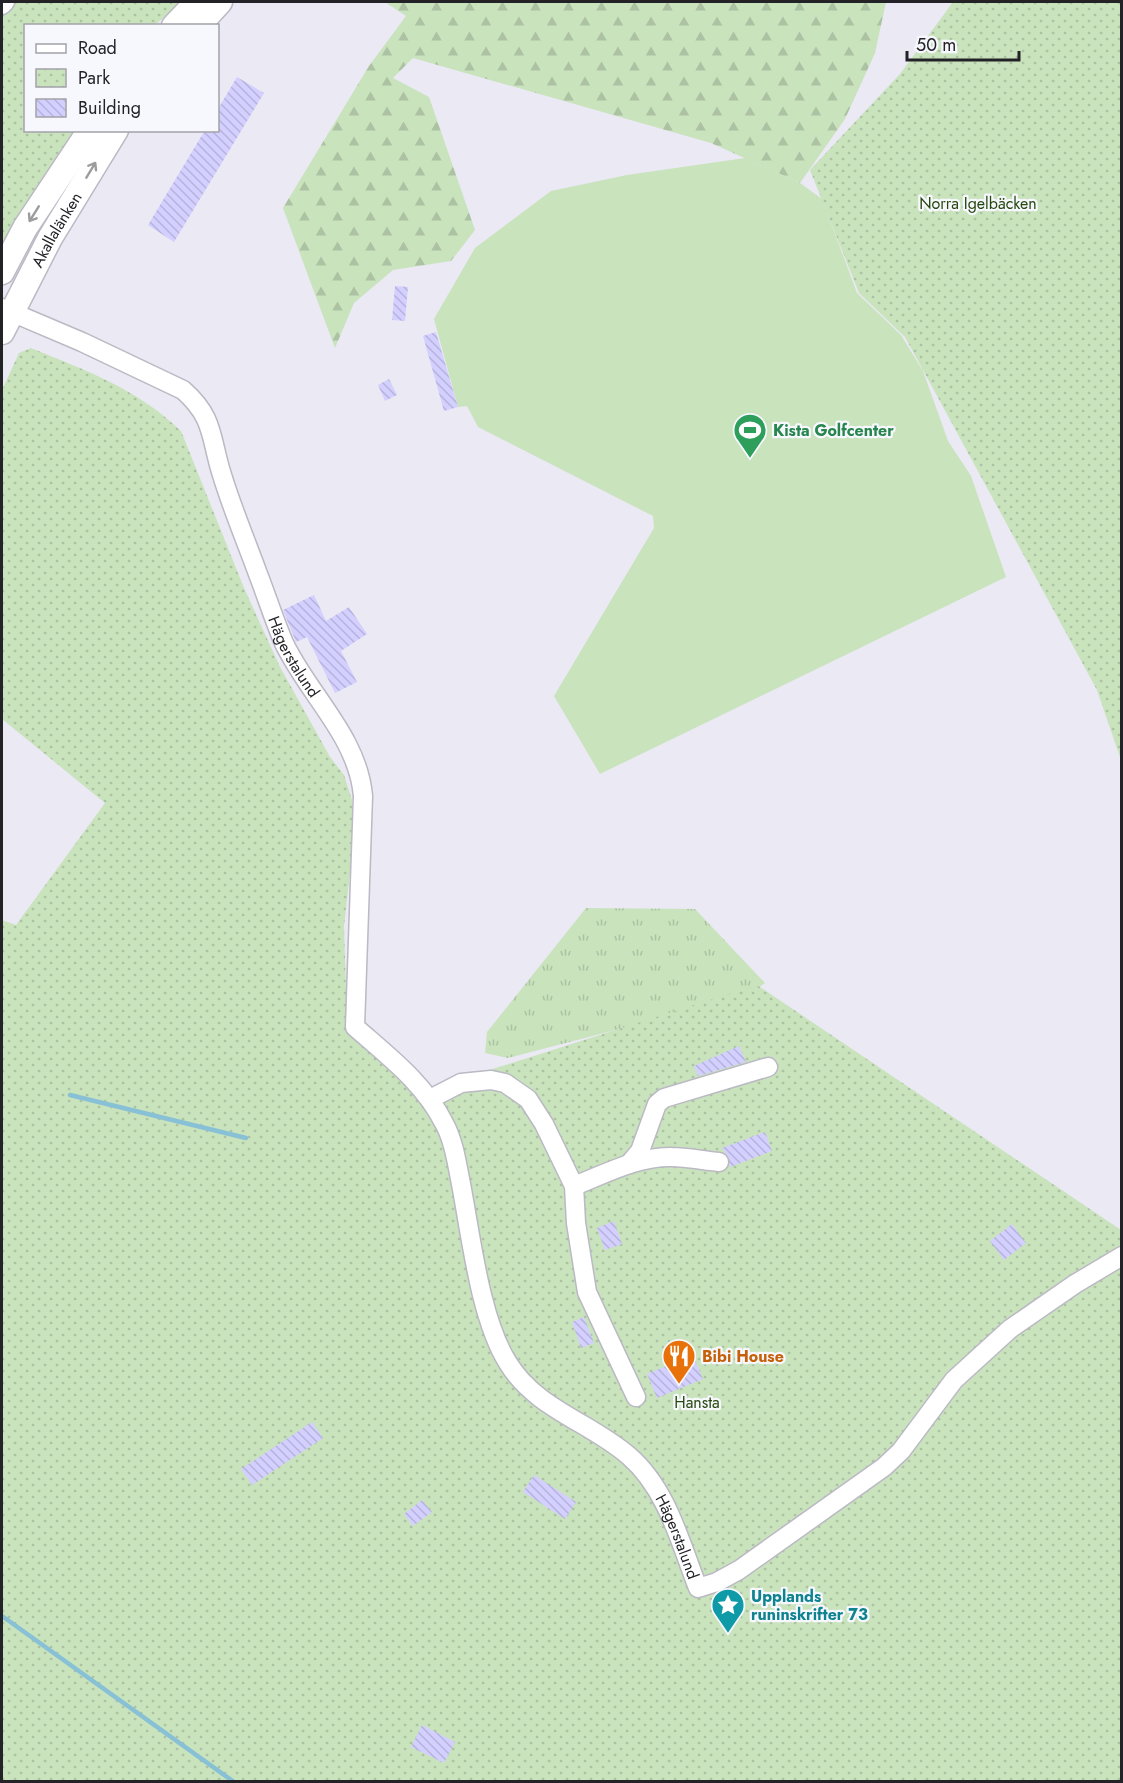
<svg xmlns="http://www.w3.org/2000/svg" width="1123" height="1783" viewBox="0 0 1123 1783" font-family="Jost,sans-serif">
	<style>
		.grass { fill: url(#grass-tufts) }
		.forest { fill: url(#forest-firs) }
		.park { fill: url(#park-dots) }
		.pitch { fill: #c9e3bd }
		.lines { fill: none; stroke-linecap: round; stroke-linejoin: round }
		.stream { stroke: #88c0d5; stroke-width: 4.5 }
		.building { fill: url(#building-back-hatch) }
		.street-casing { stroke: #bab9c4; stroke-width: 21 }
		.secondary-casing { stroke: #bab9c4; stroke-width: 27 }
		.street { stroke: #fff; stroke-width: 18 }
		.secondary { stroke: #fff; stroke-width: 24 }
		.oneway { stroke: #9c9c9e }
		.labels { text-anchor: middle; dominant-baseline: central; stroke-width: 4.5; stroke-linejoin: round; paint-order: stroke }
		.park-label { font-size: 16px; fill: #25480d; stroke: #f7f7fe }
		.street-label { font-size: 16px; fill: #232327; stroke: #f7f7fe }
		.leisure-label { font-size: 16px; font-weight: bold; fill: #27864d; stroke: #f7f7fe; text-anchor: start }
		.food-label { font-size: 16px; font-weight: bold; fill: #c56008; stroke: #f7f7fe; text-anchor: start }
		.culture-label { font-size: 16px; font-weight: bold; fill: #0d838f; stroke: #f7f7fe; text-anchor: start }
	</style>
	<defs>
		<pattern id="grass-tufts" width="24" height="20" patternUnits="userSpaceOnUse" patternTransform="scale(1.5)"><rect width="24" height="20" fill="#c9e3bd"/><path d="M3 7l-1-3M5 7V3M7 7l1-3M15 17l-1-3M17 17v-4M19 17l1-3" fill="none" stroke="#acc2a2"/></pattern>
		<pattern id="forest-firs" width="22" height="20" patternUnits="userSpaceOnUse" patternTransform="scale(1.5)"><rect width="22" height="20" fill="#c9e3bd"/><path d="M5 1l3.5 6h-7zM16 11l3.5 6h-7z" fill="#acc2a2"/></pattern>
		<pattern id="park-dots" width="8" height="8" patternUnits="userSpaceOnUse" patternTransform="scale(1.5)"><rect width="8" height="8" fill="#c9e3bd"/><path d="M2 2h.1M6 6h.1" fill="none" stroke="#acc2a2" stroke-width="1.8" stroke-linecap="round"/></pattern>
		<pattern id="building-back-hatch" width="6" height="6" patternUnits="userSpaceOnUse" patternTransform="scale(1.5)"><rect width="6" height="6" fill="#d3d0ff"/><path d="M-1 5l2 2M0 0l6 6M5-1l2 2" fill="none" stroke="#b5b2db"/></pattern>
	</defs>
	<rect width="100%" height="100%" fill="#eae9f4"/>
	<path class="grass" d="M586,908l109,1 70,74 -19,13 -238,62 -23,-5 2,-21z"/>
	<path class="forest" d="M385,2h501l-11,51 -30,66 -45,64 -89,-40 -298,-85 -20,20 36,19 46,133 -24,31 -58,9 -39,33 -19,45 -52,-140 86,-142 37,-50z"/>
	<path class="park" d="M16,2h165l-26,23 -129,1v104l52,1 -76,117v-232z
		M953,2h168v758l-24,-70 -192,-353 -46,-44 -49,-123 90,-96z
		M31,348c56,23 105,40 150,83l63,157 36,79 50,90 14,18 8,25 1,46 -9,80 3,94c35,22 57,37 86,68l324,-103 364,245v551h-1119v-861l14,5 89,-122 -103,-84v-329l17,-37z"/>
	<path class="pitch" d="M745,158l55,25 22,16 35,94 44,42 22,36 25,70 23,35 35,101 -406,197 -46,-78 100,-168 -1,-12 -175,-89 -11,-21 -9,1 -24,-88 41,-71 76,-57 76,-16z"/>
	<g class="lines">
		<path class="stream" d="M70,1095l176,43
			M2,1616l232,166"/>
	</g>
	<path class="building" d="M237,77l27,16 -90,149 -26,-17 57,-95h13v-21z
		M395,286l13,1 -3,34 -13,-1z
		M436,332l22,75 -14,4 -21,-75z
		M389,379l8,16 -12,6 -7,-16z
		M314,595l12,26 23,-14 18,27 -26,17 16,31 -22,11 -28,-56 -11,5 -13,-32z
		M739,1046l7,16 -48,14 -4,-10z
		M765,1132l7,19 -42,16 -1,-9 -7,-10z
		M614,1221l8,23 -17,6 -8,-22z
		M1012,1224l14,19 -22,17 -14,-19z
		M584,1317l10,26 -13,5 -9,-26z
		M693,1355l10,24 -46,19 -10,-24z
		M312,1422l11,16 -71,47 -11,-16z
		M534,1475l42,27 -11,17 -42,-27z
		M422,1500l10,12 -19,14 -9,-12z
		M422,1725l33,17 -11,21 -33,-16z"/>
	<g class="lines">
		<g class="street-casing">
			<g id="street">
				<path d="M2,5l3,-3"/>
				<path id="s1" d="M2,308l80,34 101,48c32,28 27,48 39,85 10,33 24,66 36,99 9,23 16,46 26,69 24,51 74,94 79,153l-8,231c33,29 69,56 89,96 10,18 13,41 17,61 10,52 19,135 47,179 28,46 82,59 121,93 38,33 51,86 69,132l19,-6 22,-12 145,-103 17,-16 53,-71 56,-51 65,-45 47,-28"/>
				<path d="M430,1099l31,-16 30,-3 14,3 23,16 16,25 30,62 2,37 11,69 49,105"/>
				<path d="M629,1164l11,-13 17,-47 7,-6 104,-31"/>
				<path d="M574,1186c31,-12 64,-30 98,-29 16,0 32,4 47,5"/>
			</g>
		</g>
		<g class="secondary-casing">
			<g id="secondary">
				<path d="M174,26l23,-24"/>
				<path d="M198,26l22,-24"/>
				<path d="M2,272l23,-44 65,-98"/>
				<path id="s2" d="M2,332l48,-94 66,-108"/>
			</g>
		</g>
		<use href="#street" class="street"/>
		<use href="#secondary" class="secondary"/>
	</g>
	<defs><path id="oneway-shaft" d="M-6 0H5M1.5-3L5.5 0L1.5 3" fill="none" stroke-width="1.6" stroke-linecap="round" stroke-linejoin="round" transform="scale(1.5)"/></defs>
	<g class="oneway">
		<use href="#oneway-shaft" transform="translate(91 170) rotate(-59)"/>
		<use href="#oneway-shaft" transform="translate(34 214) rotate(122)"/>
	</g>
	<defs>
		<g id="stadium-pin" transform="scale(1.725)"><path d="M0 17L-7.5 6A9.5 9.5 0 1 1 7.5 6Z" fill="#2e9e5b" stroke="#f7f7fe"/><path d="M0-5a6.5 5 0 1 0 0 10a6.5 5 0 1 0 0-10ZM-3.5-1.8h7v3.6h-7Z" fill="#fff"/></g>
		<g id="restaurant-pin" transform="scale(1.725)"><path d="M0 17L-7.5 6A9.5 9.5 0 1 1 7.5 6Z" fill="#e8710a" stroke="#f7f7fe"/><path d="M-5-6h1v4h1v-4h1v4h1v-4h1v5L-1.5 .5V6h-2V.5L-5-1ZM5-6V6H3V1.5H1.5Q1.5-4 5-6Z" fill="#fff"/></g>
		<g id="sight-pin" transform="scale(1.725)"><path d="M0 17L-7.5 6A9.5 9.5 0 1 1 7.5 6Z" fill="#0f9aa8" stroke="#f7f7fe"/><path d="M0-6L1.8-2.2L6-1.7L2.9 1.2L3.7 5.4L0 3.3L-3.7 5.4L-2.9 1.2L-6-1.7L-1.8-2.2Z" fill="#fff"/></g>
	</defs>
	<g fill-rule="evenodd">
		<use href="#stadium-pin" x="750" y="430"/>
		<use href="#restaurant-pin" x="679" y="1356"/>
		<use href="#sight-pin" x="728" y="1605"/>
	</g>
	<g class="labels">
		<g class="park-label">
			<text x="978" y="203">Norra Igelbäcken</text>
			<text x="697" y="1402">Hansta</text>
		</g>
		<g class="street-label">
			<text stroke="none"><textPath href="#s2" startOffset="116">Akallalänken</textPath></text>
			<text stroke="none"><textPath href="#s1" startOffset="490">Hägerstalund</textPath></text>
			<text stroke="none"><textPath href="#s1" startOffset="1509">Hägerstalund</textPath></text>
		</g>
		<g class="leisure-label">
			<text x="773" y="430">Kista Golfcenter</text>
		</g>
		<g class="food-label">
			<text x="702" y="1356">Bibi House</text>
		</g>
		<g class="culture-label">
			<text x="751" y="1596">Upplands<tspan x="751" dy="18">runinskrifter 73</tspan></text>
		</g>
	</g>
	<rect width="1123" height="1783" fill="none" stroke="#232327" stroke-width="6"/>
	<rect x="24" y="24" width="195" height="108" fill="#f7f7fe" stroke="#a2a2a8" stroke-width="1.5"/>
	<rect x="36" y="44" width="30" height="9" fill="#ffffff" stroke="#a2a2a8" stroke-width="1.5"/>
	<text x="78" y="54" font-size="18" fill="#232327">Road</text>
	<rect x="36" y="69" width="30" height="18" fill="url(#park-dots)" stroke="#a2a2a8" stroke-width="1.5"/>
	<text x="78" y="84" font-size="18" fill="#232327">Park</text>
	<rect x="36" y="99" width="30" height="18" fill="url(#building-back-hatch)" stroke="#a2a2a8" stroke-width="1.5"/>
	<text x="78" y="114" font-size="18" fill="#232327">Building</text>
	<path d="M907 51v9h112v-9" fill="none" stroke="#232327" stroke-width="3"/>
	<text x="916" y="51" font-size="18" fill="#232327" stroke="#f7f7fe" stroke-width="4.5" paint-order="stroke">50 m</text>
</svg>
